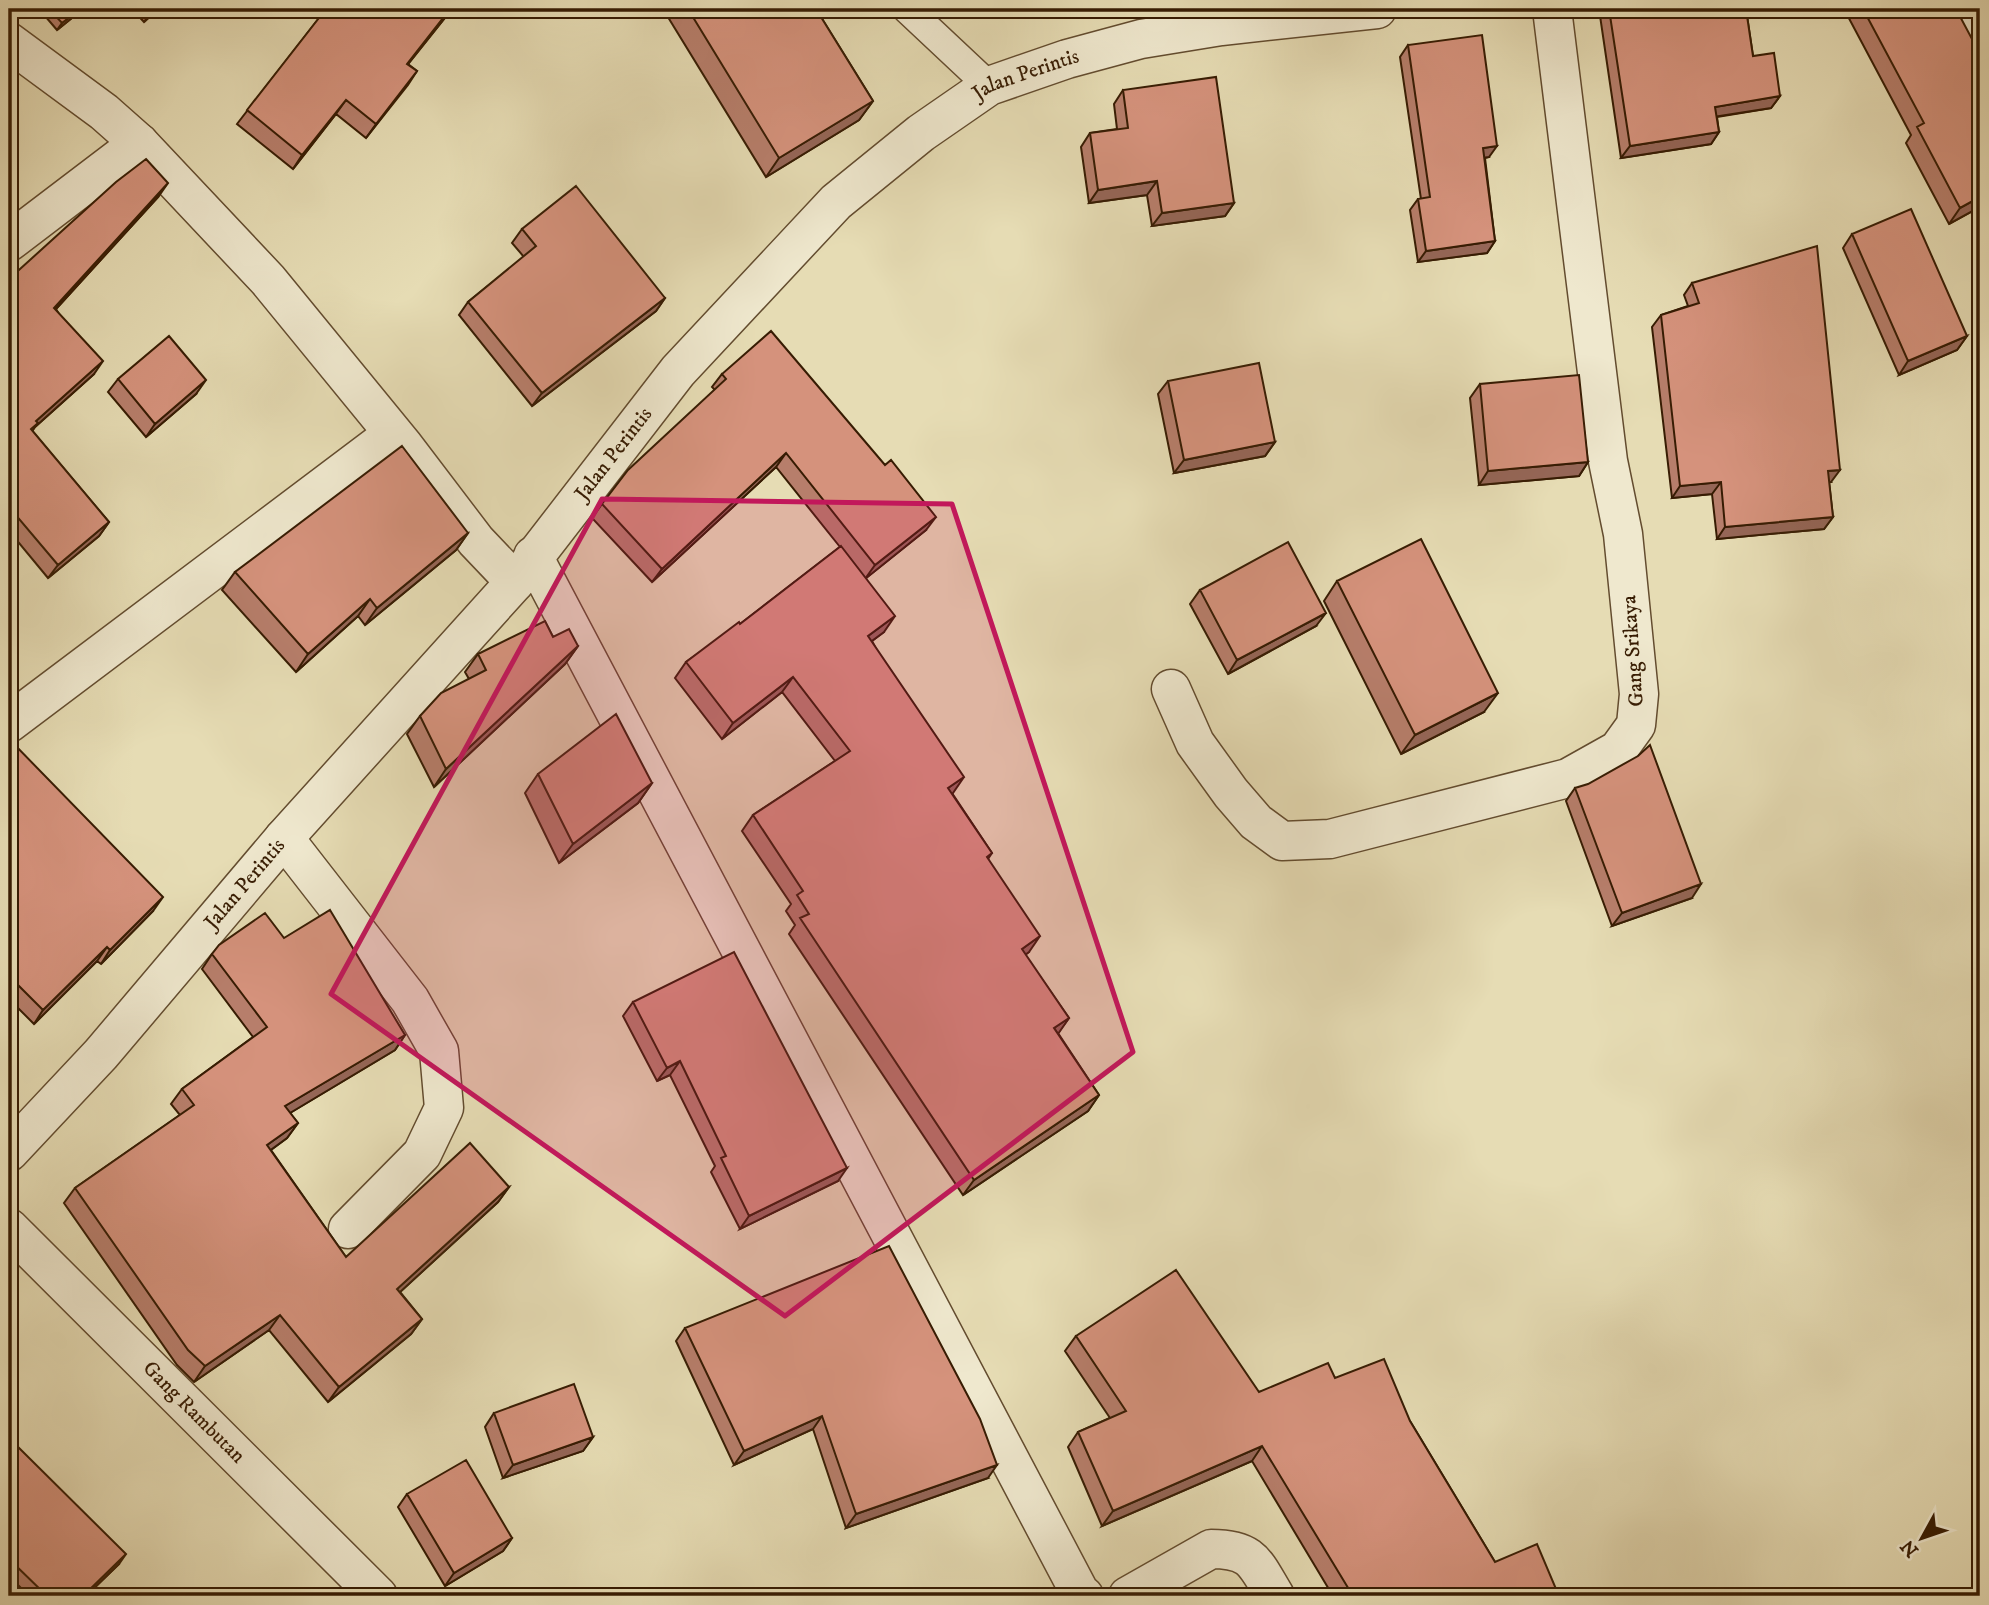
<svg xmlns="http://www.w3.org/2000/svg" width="1989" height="1605" viewBox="0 0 1989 1605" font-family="'IM FELL DW Pica',serif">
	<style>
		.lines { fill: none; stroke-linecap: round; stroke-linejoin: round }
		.lane-casing { stroke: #634c2f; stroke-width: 31 }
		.street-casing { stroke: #634c2f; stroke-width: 41 }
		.lane { stroke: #efe8ce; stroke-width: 28 }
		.street { stroke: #efe8ce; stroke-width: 38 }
		.wall { fill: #b77e6b; stroke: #371c03; stroke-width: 2 }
		.shaded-wall { fill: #956657; stroke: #371c03; stroke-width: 2 }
		.building { fill: #d5927c; stroke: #371c03; stroke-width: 2 }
		.marked { fill: #c2185b; fill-opacity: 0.2; stroke: #c2185b; stroke-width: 5; stroke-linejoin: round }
		.labels { text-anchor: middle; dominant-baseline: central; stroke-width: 5; stroke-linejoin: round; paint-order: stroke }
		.street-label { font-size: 21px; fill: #371c03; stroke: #efe8ce }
	</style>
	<rect width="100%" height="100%" fill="#e6dcb4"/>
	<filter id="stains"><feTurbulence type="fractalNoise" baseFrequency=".00286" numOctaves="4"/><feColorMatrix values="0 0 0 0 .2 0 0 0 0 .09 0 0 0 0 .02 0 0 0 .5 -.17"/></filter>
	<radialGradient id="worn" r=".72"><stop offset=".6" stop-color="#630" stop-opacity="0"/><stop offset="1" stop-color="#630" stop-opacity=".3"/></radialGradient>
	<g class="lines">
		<g class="lane-casing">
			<path id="lane" d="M907,9l82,77"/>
		</g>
		<g class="street-casing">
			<g id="street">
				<path d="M1962,9l18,36"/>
				<path d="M9,42l95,70 35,31 129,137 135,165 73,96 39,41"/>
				<path d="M9,242l130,-99"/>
				<path d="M533,556l547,1037 4,3"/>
				<path d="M1171,689l24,54 36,50 25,29 26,19 48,-2 238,-61 50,-28 18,-25 3,-31 -16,-160 -15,-73 -56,-452"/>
				<path d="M9,723l384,-289"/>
				<path d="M284,838l126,162 29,51 5,57 -22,46 -74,75"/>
				<path id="s1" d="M9,1152l92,-98 183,-216 231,-256 163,-211 158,-169 85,-69 68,-47 78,-27 74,-20 80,-13 156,-17"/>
				<path id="s2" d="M9,1228l369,368"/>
				<path d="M1128,1596l83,-47c42,0 44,14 64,47"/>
			</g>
		</g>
		<use href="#lane" class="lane"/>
		<use href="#street" class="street"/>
	</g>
	<path class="wall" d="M39,9h44l-26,21z
		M132,9h26l-14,13z
		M326,9h126l-44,55 9,7 -51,67 -30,-24 -43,55 -56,-45z
		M663,9h153l57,92 -14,19 -93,57z
		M1599,9h147l7,47 27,40 -9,12 -54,9 2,15 -8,12 -90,14z
		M1844,9h112l24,198 -31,17 -43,-81 5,-8z
		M1408,45l81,112 -4,1 10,83 -8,12 -69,9 -8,-52 8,-11h3l-21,-142z
		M1123,90l111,113 -9,13 -73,10 -5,-31 -58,8 -8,-56 9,-14 27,-4 -3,-25z
		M159,196l-103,113 38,65 -59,53 -3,4 77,91 -10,14 -51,42 -39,-47v-252z
		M522,229l143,69 -9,13 -124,95 -73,-91 9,-13 56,-45 -12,-14z
		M1852,234l115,102 -10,14 -58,25 -56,-127z
		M1692,283l139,199h-2l4,35 -9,12 -107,10 -5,-45 -40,4 -20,-171 9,-12 27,-9 -4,-11z
		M722,374l204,156 -60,48 18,54 -12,9 80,152 40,60 -4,6 41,93 -4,3 44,63 -11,15 41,62 -11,16 -125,84 -174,-261 6,-9 -9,-14 5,-7 -49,-73 11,-16 82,-54 -53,-69 -60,47 -47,-61 11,-16 54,-38 100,-77 -64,-80 -124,115 -60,-64 10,-14 113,-114 -3,-3z
		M118,379l78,15 -50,43 -38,-45z
		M1168,381l107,61 -10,14 -91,17 -16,-79z
		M1480,384l108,78 -9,14 -100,9 -9,-87z
		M468,533l-12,17 -91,75 -7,-9 -62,56 -74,-82 13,-18z
		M1337,581l147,131 -83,42 -77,-153z
		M1200,590l116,36 -88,48 -38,-70z
		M553,637l25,9 -13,18 -131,123 -27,-53 13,-18 49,-37 -4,-7 13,-18z
		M9,739l144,172 -52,53 -4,-3 -63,63 -25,-25z
		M538,774l114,9 -14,20 -79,60 -34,-70z
		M1575,788l117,110 -80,28 -46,-125z
		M284,938l121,97 -10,15 -105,63 8,10 -11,15 -16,12 75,107 163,-70 -11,15 -98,90 22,27 -11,15 -83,68 -59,-72 -75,52 -17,-17 -113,-162 11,-15 105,-73 -9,-11 11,-15 71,-52 -51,-68 10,-15z
		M633,1002l205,179 -98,48 -29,-57 4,-6 -45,-91 -13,6 -34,-65z
		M685,1328l303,150 -142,50 -33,-99 -79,36 -58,-124z
		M1076,1336l183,56 76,-14 75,43 85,141 64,34h-226l-81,-135 -150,65 -34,-79 10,-15 32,-14 -45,-67z
		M494,1413l99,24 -10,14 -80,27 -18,-51z
		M9,1438l110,126 -33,32h-57l-20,-20z
		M407,1494l105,44 -9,13 -58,35 -47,-79z"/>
	<path class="shaded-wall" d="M80,9h3l-26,21 5,-7z
		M153,9h5l-14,13z
		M450,9h2l-54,68 9,-13z
		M417,71l-9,14 -42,53 10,-14z
		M1780,96l-9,12 -64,10 8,-11z
		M346,100l-10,14 -43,55 9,-14z
		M873,101l-14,19 -93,57 13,-19z
		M1719,132l-8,12 -90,14 9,-12z
		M1497,146l-8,11 -14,2 8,-11z
		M1157,181l-10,14 -58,8 9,-13z
		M168,183l-9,13 -114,125 9,-13z
		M1980,197v10l-31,17 11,-16z
		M1234,203l-9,13 -73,10 10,-13z
		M1495,241l-8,12 -69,9 8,-11z
		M665,298l-9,13 -124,95 10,-13z
		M1967,336l-10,14 -58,25 9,-14z
		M103,361l-9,13 -59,53 -6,9 -8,6 15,-21z
		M206,380l-10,14 -50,43 9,-13z
		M1275,442l-10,14 -91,17 10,-13z
		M786,453l-10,14 -124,115 10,-13z
		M1588,462l-9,14 -100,9 9,-14z
		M1840,470l-9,12 -12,1 9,-12z
		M1721,482l-9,12 -40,4 8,-12z
		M936,517l-10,13 -61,49 10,-14z
		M1833,517l-9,12 -107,10 8,-12z
		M109,522l-10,14 -51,42 10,-13z
		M468,533l-12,17 -91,75 12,-17z
		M370,599l-12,17 -62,56 12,-18z
		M1326,613l-10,13 -88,48 9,-14z
		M895,616l-11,16 -27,20 11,-16z
		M578,646l-13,18 -131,123 12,-18z
		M793,677l-11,15 -60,47 11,-16z
		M1498,693l-14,19 -83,42 14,-19z
		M964,777l-11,16 -16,10 11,-15z
		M652,783l-14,20 -79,60 14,-19z
		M1701,884l-9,14 -80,28 10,-13z
		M163,897l-10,14 -52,53 9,-14z
		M1040,936l-11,16 -18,13 11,-16z
		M107,947l-10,14 -63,63 9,-14z
		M1069,1018l-11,16 -4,-6z
		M405,1035l-10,15 -120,72 10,-16z
		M680,1061l-10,14 -13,6 10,-13z
		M1099,1095l-11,16 -125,84 11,-15z
		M298,1123l-11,15 -30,22 10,-15z
		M847,1168l-9,13 -98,48 9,-13z
		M509,1187l-11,15 -111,102 10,-15z
		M280,1315l-11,15 -75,52 11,-16z
		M422,1319l-11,15 -83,68 11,-15z
		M822,1416l-9,13 -79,36 10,-14z
		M593,1437l-10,14 -80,27 10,-13z
		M1262,1446l-10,15 -150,65 11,-15z
		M997,1465l-9,13 -142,50 10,-14z
		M512,1538l-9,13 -58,35 9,-13z
		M126,1554l-7,10 -33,32h-3z"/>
	<path class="building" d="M49,9h31l-18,14z
		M326,9h124l-43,55 10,7 -41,53 -30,-24 -44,55 -55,-45z
		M688,9h128l57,92 -94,57z
		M1609,9h137l7,47 21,-3 6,43 -65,11 4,25 -89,14z
		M1863,9h93l16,30 8,9v149l-20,11 -43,-81 7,-4z
		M1482,35l15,111 -14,2 12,93 -69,10 -8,-52 12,-2 -22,-152z
		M1216,77l18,126 -72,10 -5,-32 -59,9 -8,-57 38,-5 -5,-38z
		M146,159l22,24 -114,125 49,53 -67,60 2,2 -7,6 78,93 -51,43 -49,-58v-228l107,-97z
		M576,186l89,112 -123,95 -74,-91 68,-56 -14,-17z
		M1911,209l56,127 -59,25 -56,-127z
		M1817,246l23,224 -12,1 5,46 -108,10 -4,-45 -41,4 -19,-171 38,-12 -7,-20z
		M771,331l114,134 6,-5 45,57 -61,48 -89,-112 -124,116 -60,-65 26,-34 98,-91 -4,-5z
		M169,336l37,44 -51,44 -37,-45z
		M1259,363l16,79 -91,18 -16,-79z
		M1579,375l9,87 -100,9 -8,-87z
		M402,446l66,87 -91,75 -7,-9 -62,55 -73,-82z
		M1421,539l77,154 -83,42 -78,-154z
		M1288,542l38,71 -89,47 -37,-70z
		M841,546l54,70 -27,20 96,141 -16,11 44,65 -5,4 53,79 -18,13 47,69 -15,10 45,67 -125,85 -174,-262 9,-4 -12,-19 6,-4 -50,-76 97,-64 -57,-74 -60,46 -47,-61 53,-40 1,2z
		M545,621l8,16 16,-8 9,17 -132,123 -26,-53 21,-23 45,-23 -8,-16z
		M616,714l36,69 -79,61 -35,-70z
		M9,739l154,158 -53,53 -3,-3 -64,63 -34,-34z
		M1650,745l51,139 -79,29 -47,-125 13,-4 50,-28z
		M330,910l75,125 -120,71 13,17 -31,22 79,112 124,-114 39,44 -112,102 25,30 -83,68 -59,-72 -75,51 -17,-16 -113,-162 119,-83 -12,-16 85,-62 -55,-73 7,-9 46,-32 19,25z
		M734,952l113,216 -98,48 -28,-58 5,-2 -46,-95 -13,7 -34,-66z
		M889,1246l91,173 17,46 -141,49 -34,-98 -78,35 -59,-123z
		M1176,1270l83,122 69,-29 7,15 49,-19 26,62 85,141 42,-18 22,52h-161l-2,-3 -7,3h-36l-91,-150 -149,65 -35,-79 48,-21 -50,-75z
		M574,1384l19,53 -80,28 -19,-52z
		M9,1438l117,116 -43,42h-36l-38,-37z
		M466,1460l46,78 -58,35 -47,-79z
		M1233,1590l4,6h-15z"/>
	<path class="marked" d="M602,499l350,5 181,548 -348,264 -454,-322z"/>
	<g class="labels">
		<g class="street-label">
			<text stroke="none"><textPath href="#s1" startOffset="1491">Jalan Perintis</textPath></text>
			<text stroke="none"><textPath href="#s1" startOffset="924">Jalan Perintis</textPath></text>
			<text transform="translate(1633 651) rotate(-94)">Gang Srikaya</text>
			<text stroke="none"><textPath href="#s1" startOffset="357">Jalan Perintis</textPath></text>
			<text stroke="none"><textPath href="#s2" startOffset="261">Gang Rambutan</textPath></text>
		</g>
	</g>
	<rect width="1989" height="1605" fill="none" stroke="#e6dcb4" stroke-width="35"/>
	<rect x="10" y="10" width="1968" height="1584" fill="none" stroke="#371c03" stroke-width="3.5"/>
	<rect x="18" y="18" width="1954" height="1570" fill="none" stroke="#371c03" stroke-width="2"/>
	<g transform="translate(1922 1538) rotate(230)" stroke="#efe8ce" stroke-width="5" paint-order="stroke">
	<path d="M0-5L12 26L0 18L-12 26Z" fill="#371c03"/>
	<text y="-10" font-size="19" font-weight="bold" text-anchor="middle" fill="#371c03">N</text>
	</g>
	<rect width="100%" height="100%" filter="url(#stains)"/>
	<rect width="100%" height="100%" fill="url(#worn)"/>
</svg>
